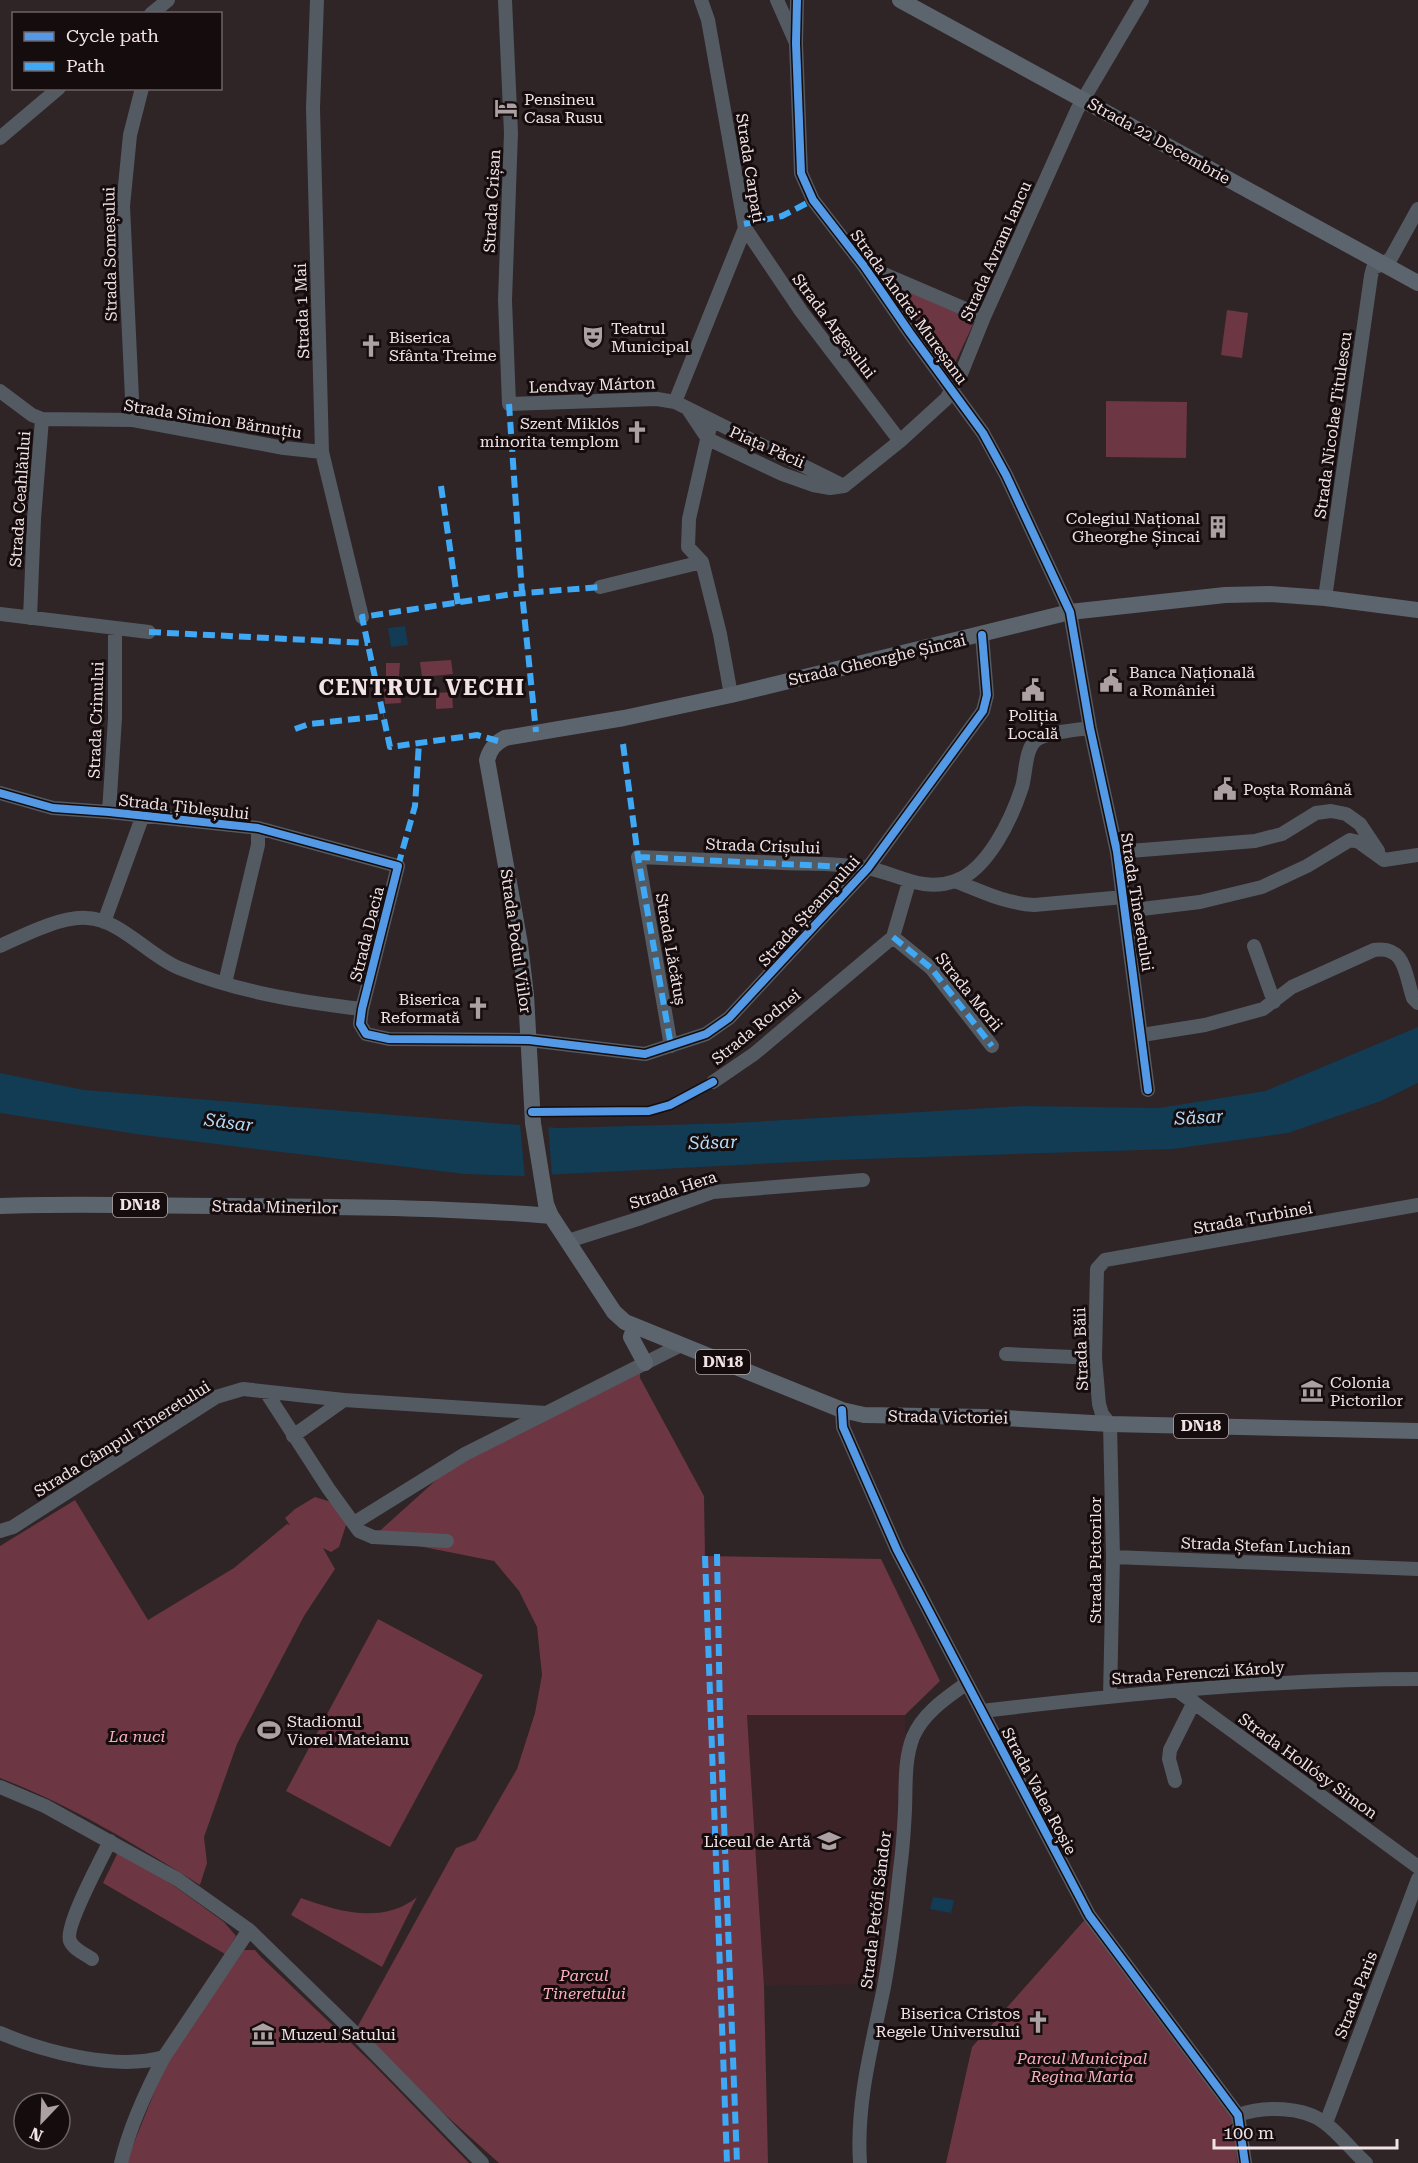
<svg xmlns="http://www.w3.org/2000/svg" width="1418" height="2163" viewBox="0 0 1418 2163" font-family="'Roboto Serif',serif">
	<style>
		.built { fill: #3c2328 }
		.green { fill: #6c3642 }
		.water { fill: #123b54 }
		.pier { fill: #2f2426 }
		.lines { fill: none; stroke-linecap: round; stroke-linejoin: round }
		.minor { stroke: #535a62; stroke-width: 14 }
		.major { stroke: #5c656d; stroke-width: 16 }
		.quiet { stroke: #3fa9f5; stroke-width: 6; stroke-dasharray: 12 6; stroke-linecap: butt }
		.cycleway-casing { stroke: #150c0d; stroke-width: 11 }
		.cycleway { stroke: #5399e6; stroke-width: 8 }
		.labels { text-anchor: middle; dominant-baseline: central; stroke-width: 6; stroke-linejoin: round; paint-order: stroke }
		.shield { fill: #150c0d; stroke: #afa2a4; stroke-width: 1.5 }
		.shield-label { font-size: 15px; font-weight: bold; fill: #f1e3e5 }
		.poi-label { font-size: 16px; fill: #f1e3e5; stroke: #150c0d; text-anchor: start }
		.street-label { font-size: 16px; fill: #f1e3e5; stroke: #150c0d }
		.park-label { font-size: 16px; font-style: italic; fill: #f9b0bd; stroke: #150c0d }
		.water-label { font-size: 18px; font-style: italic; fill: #b5dcf9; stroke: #150c0d }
		.district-label { font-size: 22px; font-weight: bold; letter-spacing: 1.5px; fill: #f1e3e5; stroke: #150c0d }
	</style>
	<rect width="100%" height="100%" fill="#2f2426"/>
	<path class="built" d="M905,1714l1,55 -22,215 -120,2 -17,-271z"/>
	<path class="green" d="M903,286l73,32 -21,45 -8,5 -51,-73 1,-5z
		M1227,310l21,3 -6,45 -21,-3z
		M1106,401l81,1 -1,56 -80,-1z
		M451,660l2,14 -31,3 -2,-15z
		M386,663h14l-1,14h-13z
		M400,688l1,15 -16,1 -1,-15z
		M452,692l1,16 -17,1v-16z
		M640,1373v5l64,118 1,60 176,3 59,122 -35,34h-158l17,271 4,177h-269l-145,-130 102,-185 20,-8 41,-71 18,-56 7,-38 -5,-48 -18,-36 -25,-30 -121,-24 92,-83z
		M315,1497l23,7 10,15 -9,28 -8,5 -8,-4 12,21 -31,47 -67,128 -33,93 3,26 -7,22c-64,-40 -129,-80 -200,-107v-232l75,-46 73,120 86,-52 53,-44 3,1 -5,-7 10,-9z
		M378,1619l105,56 -93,172 -104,-56z
		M118,1852l55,33 51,37 12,14 -11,18 -122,-71z
		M417,1897l-35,70 -91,-52 10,-17c36,13 82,27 116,-1z
		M1089,1915l146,206 2,42h-291l26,-116z
		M244,1950h11l5,6 112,107 97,100h-343l41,-103z"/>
	<path class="water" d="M405,626l3,19 -17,2 -3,-19z
		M1418,1027v56l-37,18 -93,32 -115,16 -338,11 -311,16 -59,-2 -209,-25 -113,-14 -143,-22v-40l84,17 474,38 176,-5 290,-17 135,2 106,-17z
		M933,1897l21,3 -3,13 -21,-4z"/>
	<path class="pier" d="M520,1123l28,1 4,53 -27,2z"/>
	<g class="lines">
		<path class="minor" d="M317,0l-4,108 9,344 40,165
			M505,0l6,133 -6,167 4,104 148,-5 18,3 169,84
			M777,0l19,43
			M797,0l-1,43 5,130 12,27 51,66 46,67 73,100 23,42 64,137 20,116 27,124 31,238
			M151,14l17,-14
			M0,138l59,-50
			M745,228l56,83 99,130
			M865,266l119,51
			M0,391l32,24 10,4 91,1 151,28 38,4
			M675,402l70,-174 -37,-208 -7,-20
			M688,409l20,30 74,35 31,11 17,3 14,-2 56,-45 46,-42 15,-25 23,-57 93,-207 65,-110
			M133,420l-10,-214 7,-71 12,-47
			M709,431l-20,88 -1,28 14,15 18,72 11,61
			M600,587l102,-25
			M1325,598l46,-322 2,-8 10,-4 8,-6 27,-49
			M0,614l149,18
			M30,618l4,-99 8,-100
			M0,793l53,15 56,4 149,16 140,38 -36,143 -2,15 6,10 23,5 140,1 116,14 61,-20 23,-16 139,-150 115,-157 4,-16 -5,-60
			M109,812l6,-94v-89
			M1117,852l138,-11 27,-7 34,-21 15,-2 15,3 14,10 18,27
			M955,881c28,11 49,22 79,24l90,-8
			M1125,911l75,-9 62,-15 45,-21 43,-26 9,2 25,18 34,-5
			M104,922l39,-107
			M893,937l38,31 61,78
			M0,946c24,-11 61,-30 87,-28 33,1 62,38 92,50 59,24 121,34 183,41
			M1254,946l20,56
			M225,983l33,-138v-17
			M1142,1035l63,-10 58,-16 29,-22 82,-37c32,-5 31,25 39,48l5,5
			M671,1046l-33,-189c49,2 98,4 146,6 27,1 56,0 83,5 30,5 55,25 88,13 33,-11 57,-63 67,-94 4,-14 3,-38 14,-47 11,-8 40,-10 54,-12
			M713,1082l41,-28 139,-117 16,-55
			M568,1241l73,-23 72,-26 150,-12
			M1006,1354l89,4
			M266,1392l62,96 31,43 14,6 74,4
			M842,1410l1,17 54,123 192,365 149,200 7,48
			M293,1436l51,-36
			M354,1523l111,-69 216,-109
			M0,1531l13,-4 203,-130 27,-8 101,11 202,13
			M1113,1557l305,12
			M1178,1691l240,176
			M1110,1696l3,-139 -3,-133 -8,-10 -3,-10 -4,-46 2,-89 8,-9 313,-55
			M982,1711c145,-17 290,-32 436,-32
			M1175,1781l-6,-22 1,-9 24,-48
			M0,1787l45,19 132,73 72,51 115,112 118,121
			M92,1959c-7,-5 -18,-9 -22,-18 -6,-14 32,-83 40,-100
			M0,2033c44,19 117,38 164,24l85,-127
			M1238,2115c26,-9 65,-9 87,8 15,11 27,28 41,40
			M1326,2123l92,-244
			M121,2163c9,-38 25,-72 43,-106
			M860,2163c-4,-60 12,-118 24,-176 7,-39 12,-79 16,-118 3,-20 4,-40 5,-59 1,-24 -1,-50 8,-73 10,-24 33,-39 54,-54"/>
		<path class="major" d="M900,0l518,283
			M1418,610l-93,-12 -55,-4 -45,1 -155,17 -339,83 -107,23 -119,20c-10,5 -15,11 -18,22l33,184 6,51 7,128 13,81 5,12 63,96 11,10 217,88 22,5 121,2 125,7 308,7
			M0,1206c77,-3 155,0 232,0 106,1 213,1 319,10
			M635,1327l-4,10 14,26"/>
		<path class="quiet" d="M744,224l38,-8 31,-16
			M509,404l13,189 14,139
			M441,486l17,118
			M149,632l219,11
			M295,729l14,-5 75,-8
			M498,741l-21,-6 -87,12 -28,-130 151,-23 87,-7
			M623,744l15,113 33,189
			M638,857l230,11
			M398,866l17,-60 4,-64
			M893,937l38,31 61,78
			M717,1554l3,163 17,446
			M705,1556l22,607"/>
		<g class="cycleway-casing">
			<path id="cycleway" d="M797,0l-1,43 5,130 12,27 51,66 46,67 73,100 23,42 64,137 20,116 27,124 31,238
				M0,793l53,15 56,4 149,16 140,38 -36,143 -2,15 6,10 23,5 140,1 116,14 61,-20 23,-16 139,-150 115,-157 4,-16 -5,-60
				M532,1112l117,-1 21,-6 43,-23
				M842,1410l1,17 54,123 192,365 149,200 7,48"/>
		</g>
		<use href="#cycleway" class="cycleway"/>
	</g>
	<defs>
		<g id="hotel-bare" transform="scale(1.8)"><path d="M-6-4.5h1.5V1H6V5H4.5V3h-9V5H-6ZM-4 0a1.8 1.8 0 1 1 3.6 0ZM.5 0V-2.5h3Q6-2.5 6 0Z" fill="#ada0a2" stroke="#150c0d" stroke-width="2.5" paint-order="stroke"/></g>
		<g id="theatre-bare" transform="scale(1.8)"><path d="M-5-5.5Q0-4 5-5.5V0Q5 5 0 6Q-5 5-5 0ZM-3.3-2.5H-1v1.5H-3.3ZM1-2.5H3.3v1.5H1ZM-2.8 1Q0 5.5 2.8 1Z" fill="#ada0a2" stroke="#150c0d" stroke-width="2.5" paint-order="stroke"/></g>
		<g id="church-bare" transform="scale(1.8)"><path d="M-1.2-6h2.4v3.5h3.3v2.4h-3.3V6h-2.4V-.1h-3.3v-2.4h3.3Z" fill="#ada0a2" stroke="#150c0d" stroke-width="2.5" paint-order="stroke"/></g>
		<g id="building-bare" transform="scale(1.8)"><path d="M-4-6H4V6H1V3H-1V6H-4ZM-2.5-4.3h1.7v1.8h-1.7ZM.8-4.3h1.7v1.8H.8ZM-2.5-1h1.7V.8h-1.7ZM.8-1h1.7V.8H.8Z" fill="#ada0a2" stroke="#150c0d" stroke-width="2.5" paint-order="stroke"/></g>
		<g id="civic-bare" transform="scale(1.8)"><path d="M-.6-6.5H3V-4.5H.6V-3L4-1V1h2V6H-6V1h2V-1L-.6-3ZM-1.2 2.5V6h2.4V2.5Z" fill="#ada0a2" stroke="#150c0d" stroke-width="2.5" paint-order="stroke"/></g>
		<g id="museum-bare" transform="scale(1.8)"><path d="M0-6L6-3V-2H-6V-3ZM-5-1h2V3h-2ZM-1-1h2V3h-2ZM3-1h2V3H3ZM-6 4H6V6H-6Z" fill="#ada0a2" stroke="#150c0d" stroke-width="2.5" paint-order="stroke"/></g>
		<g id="stadium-bare" transform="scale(1.8)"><path d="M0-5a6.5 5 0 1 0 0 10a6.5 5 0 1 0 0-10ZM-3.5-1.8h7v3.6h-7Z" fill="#ada0a2" stroke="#150c0d" stroke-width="2.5" paint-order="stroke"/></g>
		<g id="school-bare" transform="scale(1.8)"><path d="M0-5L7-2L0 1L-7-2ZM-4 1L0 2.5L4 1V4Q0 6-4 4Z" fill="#ada0a2" stroke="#150c0d" stroke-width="2.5" paint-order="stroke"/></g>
	</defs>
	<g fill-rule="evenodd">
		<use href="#hotel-bare" x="506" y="108"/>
		<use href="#theatre-bare" x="593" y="337"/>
		<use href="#church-bare" x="371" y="346"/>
		<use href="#church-bare" x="637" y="432"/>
		<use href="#building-bare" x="1218" y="527"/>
		<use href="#civic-bare" x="1111" y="681"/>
		<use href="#civic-bare" x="1033" y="690"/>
		<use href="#civic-bare" x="1225" y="789"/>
		<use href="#church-bare" x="478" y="1008"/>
		<use href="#museum-bare" x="1312" y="1391"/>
		<use href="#stadium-bare" x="269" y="1730"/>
		<use href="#school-bare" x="829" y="1841"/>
		<use href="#church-bare" x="1038" y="2022"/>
		<use href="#museum-bare" x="263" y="2034"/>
	</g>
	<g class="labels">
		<g class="shield">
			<rect x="113" y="1193" width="54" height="24" rx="4.5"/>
			<rect x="696" y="1350" width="54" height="24" rx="4.5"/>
			<rect x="1174" y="1414" width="54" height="24" rx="4.5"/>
		</g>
		<g class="shield-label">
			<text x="140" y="1205">DN18</text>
			<text x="723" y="1362">DN18</text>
			<text x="1201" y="1426">DN18</text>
		</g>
		<g class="poi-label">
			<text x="524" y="99">Pensineu<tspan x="524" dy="18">Casa Rusu</tspan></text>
			<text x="611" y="328">Teatrul<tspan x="611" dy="18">Municipal</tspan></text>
			<text x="389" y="337">Biserica<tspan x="389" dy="18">Sfânta Treime</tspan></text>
			<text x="619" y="423" text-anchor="end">Szent Miklós<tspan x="619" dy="18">minorita templom</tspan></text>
			<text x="1200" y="518" text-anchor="end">Colegiul Național<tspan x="1200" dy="18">Gheorghe Șincai</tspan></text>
			<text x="1129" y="672">Banca Națională<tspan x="1129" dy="18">a României</tspan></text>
			<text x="1033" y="715" text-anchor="middle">Poliția<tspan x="1033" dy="18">Locală</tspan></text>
			<text x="1243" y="789">Poșta Română</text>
			<text x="460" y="999" text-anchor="end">Biserica<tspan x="460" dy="18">Reformată</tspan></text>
			<text x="1330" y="1382">Colonia<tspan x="1330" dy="18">Pictorilor</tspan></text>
			<text x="287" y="1721">Stadionul<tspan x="287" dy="18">Viorel Mateianu</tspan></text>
			<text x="811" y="1841" text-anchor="end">Liceul de Artă</text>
			<text x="1020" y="2013" text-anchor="end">Biserica Cristos<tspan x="1020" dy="18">Regele Universului</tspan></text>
			<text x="281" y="2034">Muzeul Satului</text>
		</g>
		<g class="street-label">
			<text transform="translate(1159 141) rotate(29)">Strada 22 Decembrie</text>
			<text transform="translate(750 168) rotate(81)">Strada Carpați</text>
			<text transform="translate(492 201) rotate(-87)">Strada Crișan</text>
			<text transform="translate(996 251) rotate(-66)">Strada Avram Iancu</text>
			<text transform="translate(110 254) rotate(-91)">Strada Someșului</text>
			<text transform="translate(909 307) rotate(54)">Strada Andrei Mureșanu</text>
			<text transform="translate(302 311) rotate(-92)">Strada 1 Mai</text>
			<text transform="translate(834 326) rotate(53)">Strada Argeșului</text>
			<text transform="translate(592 385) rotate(-2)">Lendvay Márton</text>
			<text transform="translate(213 419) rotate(9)">Strada Simion Bărnuțiu</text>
			<text transform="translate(1333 425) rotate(-82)">Strada Nicolae Titulescu</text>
			<text transform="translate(767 447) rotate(24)">Piața Păcii</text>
			<text transform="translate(20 499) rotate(-86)">Strada Ceahlăului</text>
			<text transform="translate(877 660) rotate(-13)">Strada Gheorghe Șincai</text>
			<text transform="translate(96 720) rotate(-88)">Strada Crinului</text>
			<text transform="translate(184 807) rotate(6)">Strada Țibleșului</text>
			<text transform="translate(763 846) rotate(2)">Strada Crișului</text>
			<text transform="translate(1137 902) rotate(81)">Strada Tineretului</text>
			<text transform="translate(809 911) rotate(-48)">Strada Șteampului</text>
			<text transform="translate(367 934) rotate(-76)">Strada Dacia</text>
			<text transform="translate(516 941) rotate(82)">Strada Podul Viilor</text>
			<text transform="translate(671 949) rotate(80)">Strada Lăcătuș</text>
			<text transform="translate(969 992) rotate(51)">Strada Morii</text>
			<text transform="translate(756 1027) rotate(-39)">Strada Rodnei</text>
			<text transform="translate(673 1190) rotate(-18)">Strada Hera</text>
			<text transform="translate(275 1207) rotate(1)">Strada Minerilor</text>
			<text transform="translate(1253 1218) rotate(-10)">Strada Turbinei</text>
			<text transform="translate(1081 1349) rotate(-92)">Strada Băii</text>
			<text transform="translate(948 1417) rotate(1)">Strada Victoriei</text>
			<text transform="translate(122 1439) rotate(-32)">Strada Câmpul Tineretului</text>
			<text transform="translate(1266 1546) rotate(2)">Strada Ștefan Luchian</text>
			<text transform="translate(1095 1560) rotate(-90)">Strada Pictorilor</text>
			<text transform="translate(1198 1673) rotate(-4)">Strada Ferenczi Károly</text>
			<text transform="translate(1308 1766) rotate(36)">Strada Hollósy Simon</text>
			<text transform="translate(1039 1791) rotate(62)">Strada Valea Roșie</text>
			<text transform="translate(876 1910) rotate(-83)">Strada Petőfi Sándor</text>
			<text transform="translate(1356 1995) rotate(-69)">Strada Paris</text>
		</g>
		<g class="park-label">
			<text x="137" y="1736">La nuci</text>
			<text x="584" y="1975">Parcul<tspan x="584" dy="18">Tineretului</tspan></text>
			<text x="1082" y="2058">Parcul Municipal<tspan x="1082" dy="18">Regina Maria</tspan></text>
		</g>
		<g class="water-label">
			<text transform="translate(1199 1117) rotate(-3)">Săsar</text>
			<text transform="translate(229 1122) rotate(7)">Săsar</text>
			<text transform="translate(713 1142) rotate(-2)">Săsar</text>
		</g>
		<g class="district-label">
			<text x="422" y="687">CENTRUL VECHI</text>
		</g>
	</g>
	<rect x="12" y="12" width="210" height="78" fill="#150c0d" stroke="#6d6263" stroke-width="1.5"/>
	<rect x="24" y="32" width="30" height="9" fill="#5399e6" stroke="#6d6263" stroke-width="1.5"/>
	<text x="66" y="42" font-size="18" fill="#f1e3e5">Cycle path</text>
	<rect x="24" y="62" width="30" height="9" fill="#3fa9f5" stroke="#6d6263" stroke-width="1.5"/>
	<text x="66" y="72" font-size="18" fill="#f1e3e5">Path</text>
	<g transform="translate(42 2121) rotate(203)"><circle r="28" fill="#150c0d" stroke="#6d6263" stroke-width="1.5"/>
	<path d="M0-4.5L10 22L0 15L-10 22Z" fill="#ada0a2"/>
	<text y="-9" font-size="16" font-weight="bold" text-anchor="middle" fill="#f1e3e5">N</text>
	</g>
	<path d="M1214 2139v9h183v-9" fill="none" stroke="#f1e3e5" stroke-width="3"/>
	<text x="1223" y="2139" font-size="18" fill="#f1e3e5" stroke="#150c0d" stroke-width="4.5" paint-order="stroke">100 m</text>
</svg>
